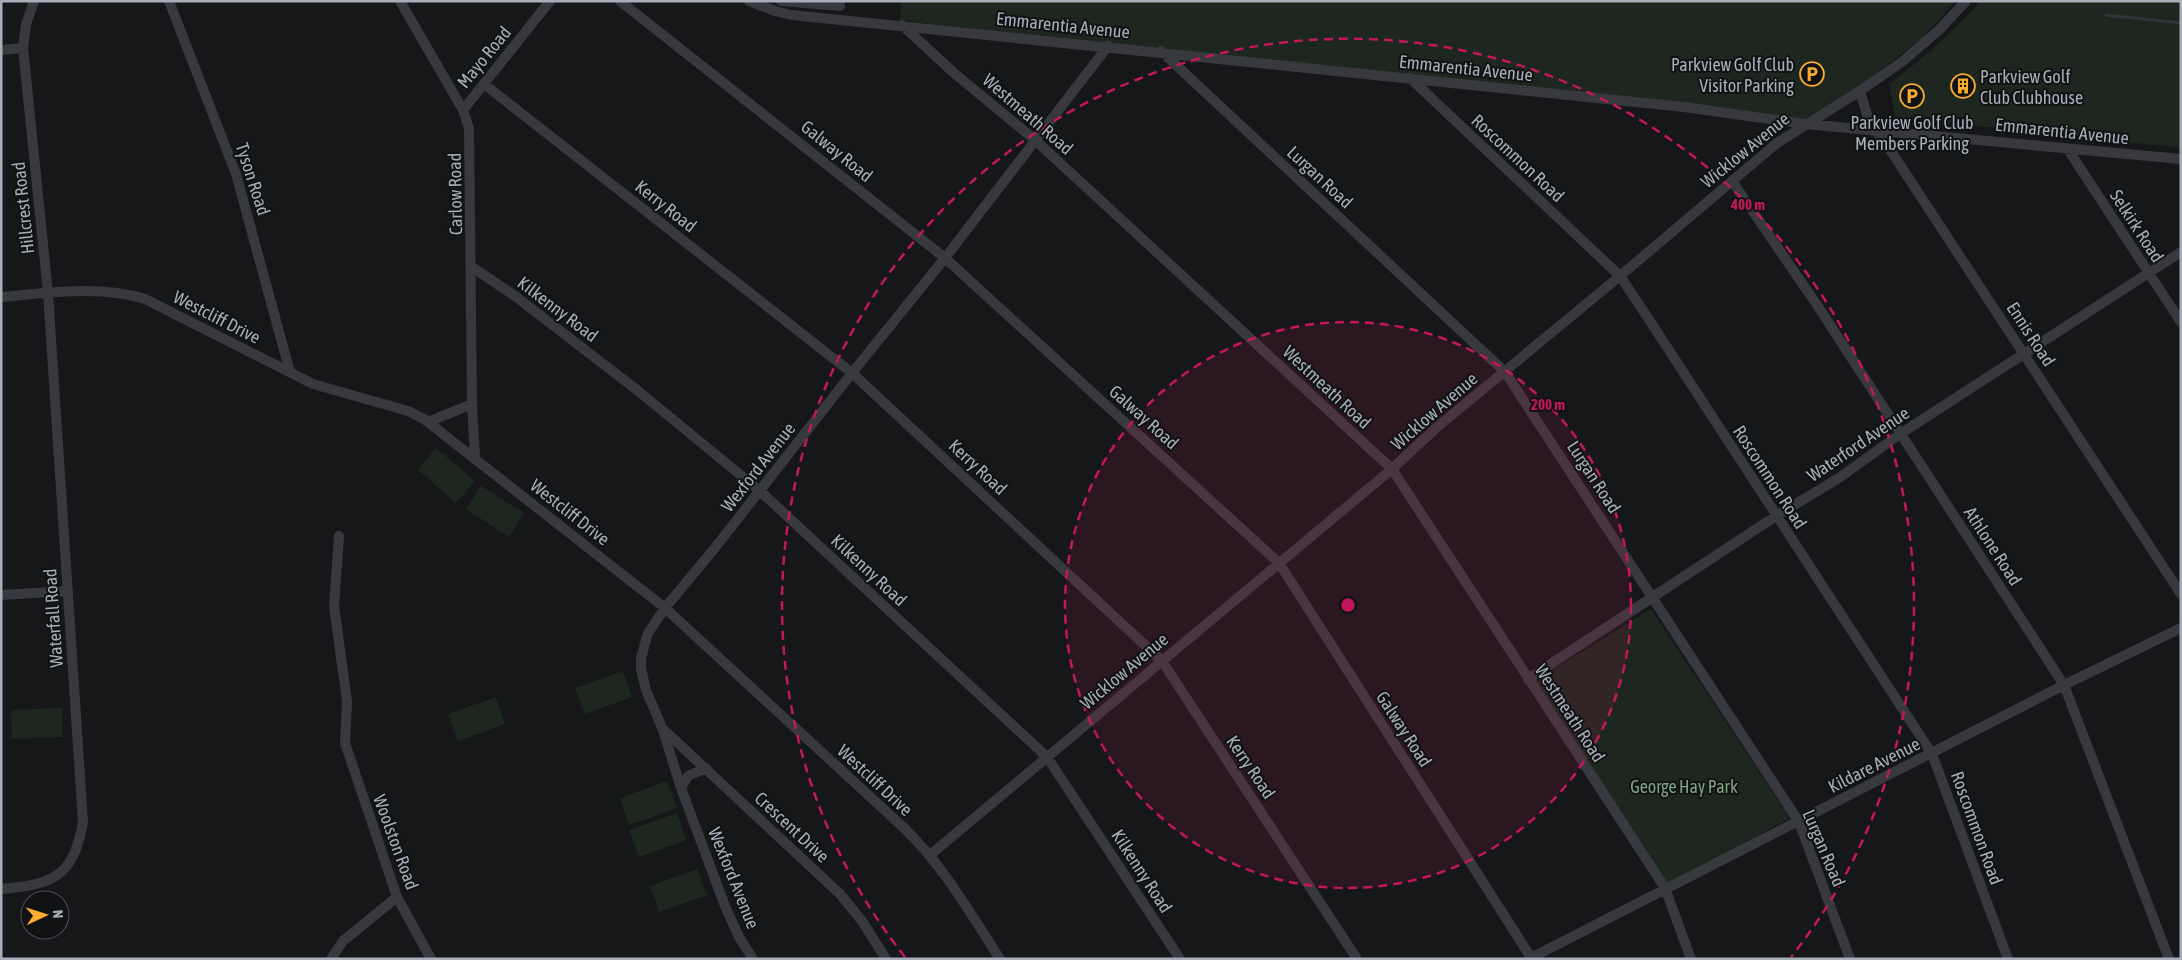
<svg xmlns="http://www.w3.org/2000/svg" width="2182" height="960" viewBox="0 0 2182 960" font-family="'Asap Condensed',sans-serif">
	<style>
		.green { fill: #1e271f }
		.lines { fill: none; stroke-linecap: round; stroke-linejoin: round }
		.stream { stroke: #2c363d; stroke-width: 3 }
		.minor { stroke: #37393e; stroke-width: 10 }
		.ring { fill: none; stroke: #c2185b; stroke-width: 2.5; stroke-dasharray: 9 6 }
		.labels { text-anchor: middle; dominant-baseline: central; stroke-width: 4; stroke-linejoin: round; paint-order: stroke }
		.street-label { font-size: 18px; fill: #a8aeb9; stroke: #111214 }
		.poi-label { font-size: 18px; fill: #a8aeb9; stroke: #111214; text-anchor: end }
		.park-label { font-size: 18px; fill: #7ea57f; stroke: #111214 }
		.centre { fill: #c2185b; stroke: #111214; stroke-width: 2.5 }
		.ring-label { font-size: 15px; text-anchor: middle; font-weight: bold; fill: #c2185b; stroke: #111214; stroke-width: 4; stroke-linejoin: round; paint-order: stroke }
	</style>
	<rect width="100%" height="100%" fill="#161719"/>
	<path class="green" d="M901,1h1055l-34,37 -59,46 -58,40 -697,-78 -208,-26z
		M1981,1h200v147l-286,-31 -6,-33c34,-25 63,-52 92,-83z
		M436,448l39,33 -19,22 -38,-33z
		M481,486l43,27 -15,24 -43,-28z
		M1651,609l139,209 -125,68 -132,-204z
		M623,671l9,26 -47,17 -10,-26z
		M496,697l9,27 -47,17 -10,-27z
		M62,708l1,29 -51,2 -1,-29z
		M667,781l10,27 -48,17 -9,-27z
		M677,813l9,27 -47,17 -10,-27z
		M697,869l10,26 -48,17 -9,-26z"/>
	<g class="lines">
		<path class="stream" d="M2106,15l75,8"/>
		<path class="minor" d="M169,1l67,173 54,198
			M400,1l63,109 6,18 3,276 3,54
			M620,1l325,257 334,305 253,396
			M749,1l26,10 17,4 892,92 121,17 376,35
			M781,1l59,5
			M902,25l52,48 81,67 357,329 273,419 26,71
			M1,50l22,-2
			M1161,51l344,321 294,450 51,137
			M1410,78l210,198 28,42 284,436 76,205
			M484,84l368,289 310,288 195,298
			M1860,91l10,34 13,14 298,455
			M463,110l87,-109
			M2067,148l114,174
			M1732,181l87,127 245,377 105,274
			M472,267l43,29 122,94 123,101 287,266 133,202
			M1,297c48,-4 98,-12 144,2l168,85 95,27 16,8 241,189 238,219c40,38 67,86 97,132
			M428,422l44,-18
			M339,536l-5,70 13,95 -2,42 52,154 34,62
			M1,595l67,-4
			M1528,679l248,-163 63,-38 61,-44 281,-182
			M664,730l176,164 22,27 24,38
			M681,788l7,-12 18,-8
			M930,855l462,-386 44,-41 184,-152 157,-133 83,-52 43,-30 37,-32 26,-28
			M1,889c52,-5 72,-11 82,-67l-35,-529 -25,-245 3,-23 8,-24
			M331,959l12,-18 54,-44
			M753,959l-14,-22 -14,-31 -44,-118 -18,-58 -17,-40 -5,-21v-11l7,-25 17,-25 49,-59 138,-176 93,-115 163,-212
			M1529,959l535,-274 117,-57"/>
	</g>
	<circle cx="1348" cy="605" r="283" fill="#c2185b" fill-opacity=".12"/>
	<g class="ring">
		<circle cx="1348" cy="605" r="283"/>
		<path d="M905 957A566 566 0 1 1 1791 957"/>
	</g>
	<defs>
		<g id="parking-ring" transform="scale(1.25)"><circle r="9.5" fill="#111214" stroke="#f9ac2e" stroke-width="1.5"/><path d="M-3.5-5.5H1a3.5 3.5 0 0 1 0 7H-1V5.5H-3.5ZM-1-3.4V-.6H.8a1.4 1.4 0 0 0 0-2.8Z" fill="#f9ac2e"/></g>
		<g id="building-ring" transform="scale(1.25)"><circle r="9.5" fill="#111214" stroke="#f9ac2e" stroke-width="1.5"/><path d="M-4-6H4V6H1V3H-1V6H-4ZM-2.5-4.3h1.7v1.8h-1.7ZM.8-4.3h1.7v1.8H.8ZM-2.5-1h1.7V.8h-1.7ZM.8-1h1.7V.8H.8Z" fill="#f9ac2e"/></g>
	</defs>
	<g fill-rule="evenodd">
		<use href="#parking-ring" x="1812" y="74"/>
		<use href="#building-ring" x="1963" y="86"/>
		<use href="#parking-ring" x="1912" y="96"/>
	</g>
	<g class="labels">
		<g class="street-label">
			<text transform="translate(1063 25) rotate(6)">Emmarentia Avenue</text>
			<text transform="translate(484 57) rotate(-51)">Mayo Road</text>
			<text transform="translate(1466 68) rotate(6)">Emmarentia Avenue</text>
			<text transform="translate(1028 114) rotate(41)">Westmeath Road</text>
			<text transform="translate(2062 131) rotate(6)">Emmarentia Avenue</text>
			<text transform="translate(1745 150) rotate(-39)">Wicklow Avenue</text>
			<text transform="translate(837 151) rotate(39)">Galway Road</text>
			<text transform="translate(1518 158) rotate(43)">Roscommon Road</text>
			<text transform="translate(1320 177) rotate(43)">Lurgan Road</text>
			<text transform="translate(253 179) rotate(72)">Tyson Road</text>
			<text transform="translate(455 194) rotate(-91)">Carlow Road</text>
			<text transform="translate(666 206) rotate(38)">Kerry Road</text>
			<text transform="translate(23 208) rotate(-96)">Hillcrest Road</text>
			<text transform="translate(2137 226) rotate(57)">Selkirk Road</text>
			<text transform="translate(558 309) rotate(37)">Kilkenny Road</text>
			<text transform="translate(217 317) rotate(27)">Westcliff Drive</text>
			<text transform="translate(2031 334) rotate(57)">Ennis Road</text>
			<text transform="translate(1327 387) rotate(43)">Westmeath Road</text>
			<text transform="translate(1434 411) rotate(-41)">Wicklow Avenue</text>
			<text transform="translate(1144 417) rotate(42)">Galway Road</text>
			<text transform="translate(1858 444) rotate(-34)">Waterford Avenue</text>
			<text transform="translate(758 467) rotate(-52)">Wexford Avenue</text>
			<text transform="translate(978 467) rotate(43)">Kerry Road</text>
			<text transform="translate(1594 477) rotate(57)">Lurgan Road</text>
			<text transform="translate(1770 477) rotate(57)">Roscommon Road</text>
			<text transform="translate(570 512) rotate(38)">Westcliff Drive</text>
			<text transform="translate(1993 546) rotate(57)">Athlone Road</text>
			<text transform="translate(869 570) rotate(43)">Kilkenny Road</text>
			<text transform="translate(53 618) rotate(-94)">Waterfall Road</text>
			<text transform="translate(1124 671) rotate(-40)">Wicklow Avenue</text>
			<text transform="translate(1570 713) rotate(57)">Westmeath Road</text>
			<text transform="translate(1404 729) rotate(57)">Galway Road</text>
			<text transform="translate(1874 765) rotate(-27)">Kildare Avenue</text>
			<text transform="translate(1251 767) rotate(56)">Kerry Road</text>
			<text transform="translate(875 780) rotate(43)">Westcliff Drive</text>
			<text transform="translate(792 827) rotate(43)">Crescent Drive</text>
			<text transform="translate(1977 828) rotate(70)">Roscommon Road</text>
			<text transform="translate(396 842) rotate(70)">Woolston Road</text>
			<text transform="translate(1824 848) rotate(67)">Lurgan Road</text>
			<text transform="translate(1142 871) rotate(57)">Kilkenny Road</text>
			<text transform="translate(734 878) rotate(68)">Wexford Avenue</text>
		</g>
		<g class="poi-label">
			<text x="1794" y="64">Parkview Golf Club<tspan x="1794" dy="21">Visitor Parking</tspan></text>
			<text x="1980" y="76" text-anchor="start">Parkview Golf<tspan x="1980" dy="21">Club Clubhouse</tspan></text>
			<text x="1912" y="122" text-anchor="middle">Parkview Golf Club<tspan x="1912" dy="21">Members Parking</tspan></text>
		</g>
		<g class="park-label">
			<text x="1684" y="786">George Hay Park</text>
		</g>
	</g>
	<circle cx="1348" cy="605" r="8" class="centre"/>
	<g class="ring-label">
		<text x="1748" y="210">400 m</text>
		<text x="1548" y="410">200 m</text>
	</g>
	<rect width="2182" height="960" fill="none" stroke="#a8aeb9" stroke-width="5"/>
	<g transform="translate(45 915) rotate(86)"><circle r="24" fill="#111214" stroke="#4d5056"/>
	<path d="M0-4L9 19L0 12L-9 19Z" fill="#f9ac2e"/>
	<text y="-8" font-size="14" font-weight="bold" text-anchor="middle" fill="#a8aeb9">N</text>
	</g>
</svg>
